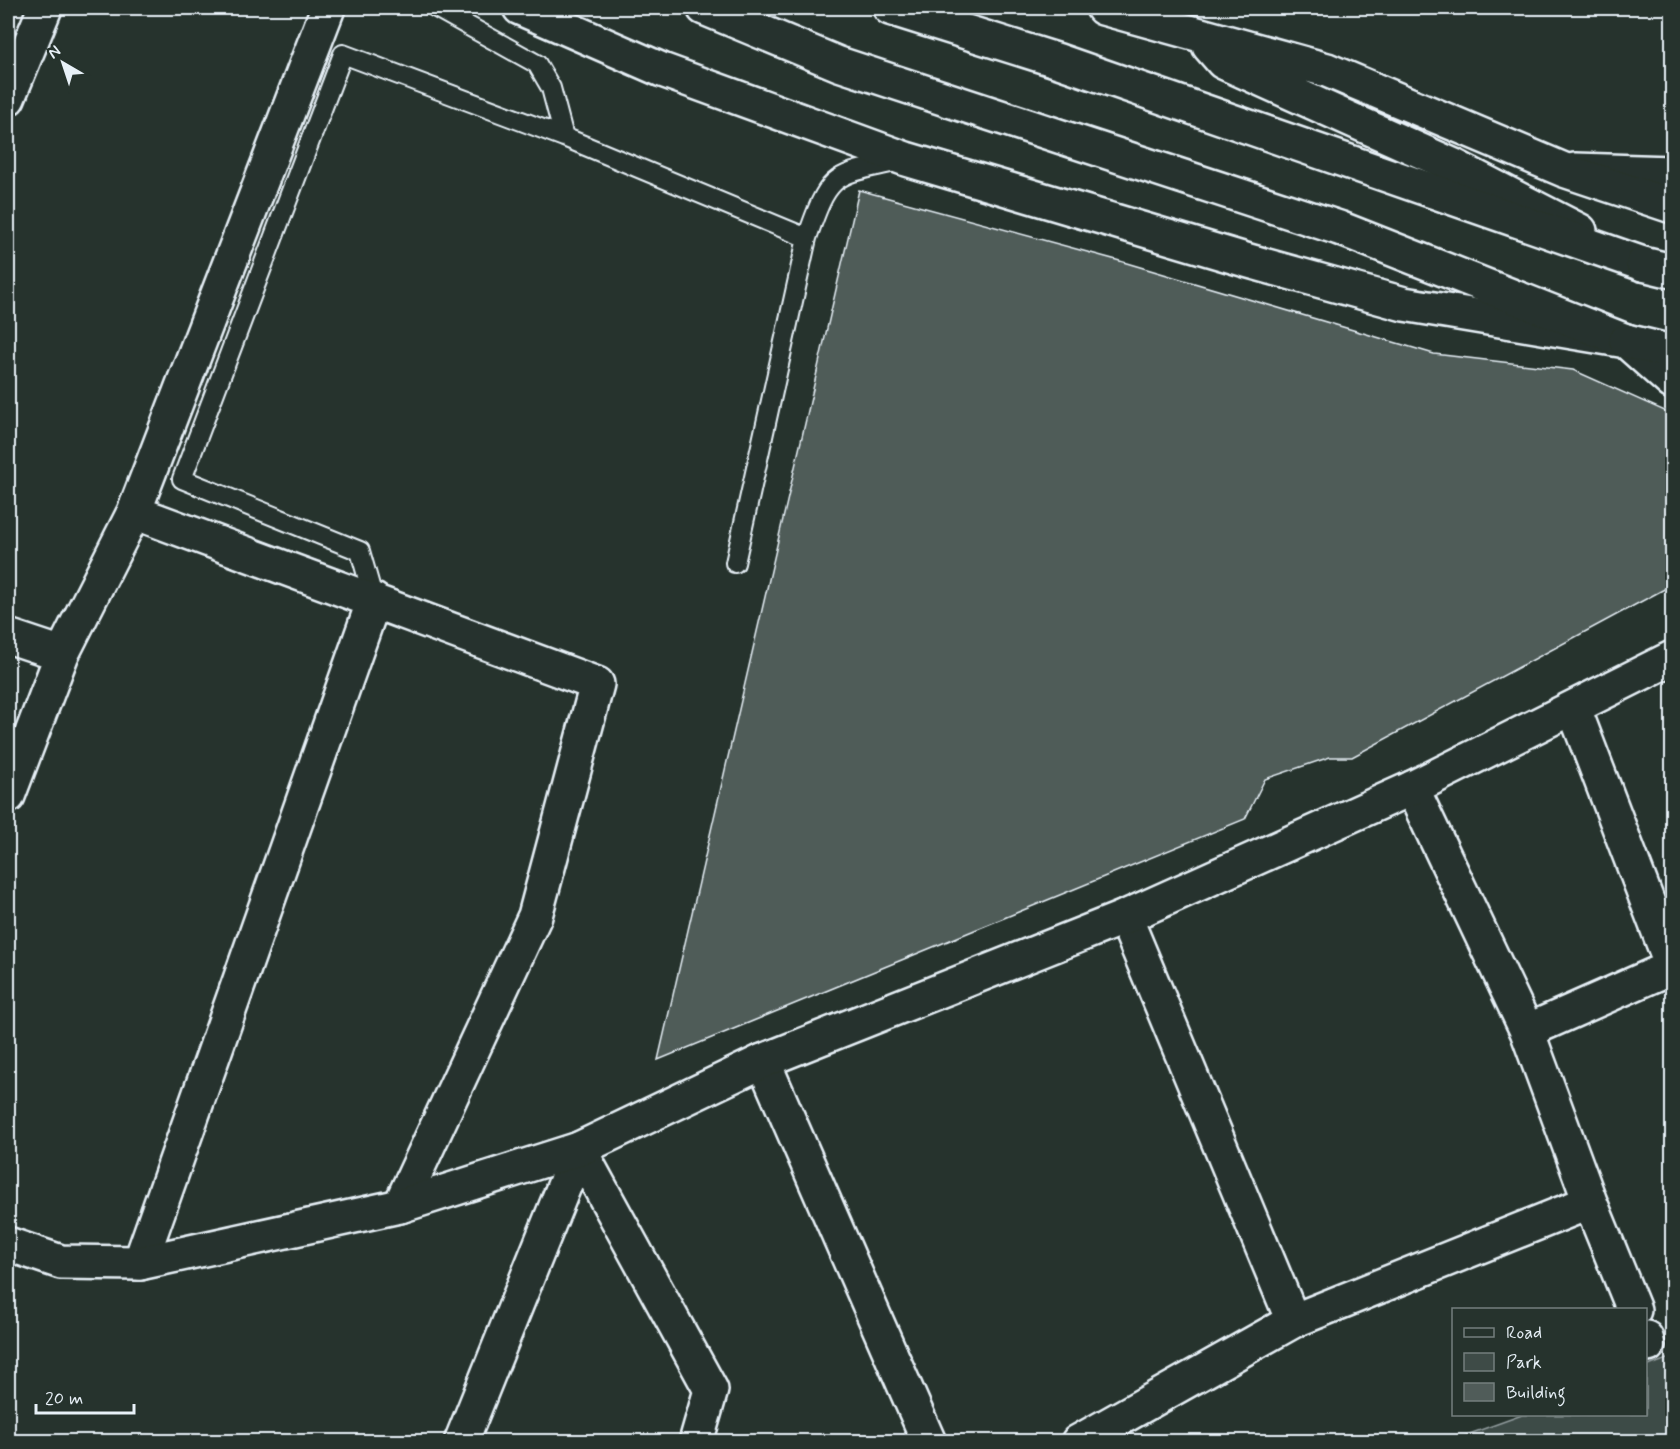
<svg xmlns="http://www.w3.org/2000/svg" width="1680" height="1449" viewBox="0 0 1680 1449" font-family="Mynerve,sans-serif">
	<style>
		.green { fill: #3e4b47; stroke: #939ea0; stroke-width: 1.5 }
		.building { fill: #505c59; stroke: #e8f1f8; stroke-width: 1.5 }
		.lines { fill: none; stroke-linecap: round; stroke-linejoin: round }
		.service-casing { stroke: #e8f1f8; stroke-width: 22 }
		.minor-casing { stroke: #e8f1f8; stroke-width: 38 }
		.tertiary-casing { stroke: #e8f1f8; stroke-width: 38 }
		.secondary-casing { stroke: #e8f1f8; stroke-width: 38 }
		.primary-casing { stroke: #e8f1f8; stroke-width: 38 }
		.trunk-casing { stroke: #e8f1f8; stroke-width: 38 }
		.service { stroke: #26332d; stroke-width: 18 }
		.minor { stroke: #26332d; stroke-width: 33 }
		.tertiary { stroke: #26332d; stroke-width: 33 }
		.secondary { stroke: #26332d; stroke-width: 33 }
		.primary { stroke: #26332d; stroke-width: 33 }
		.trunk { stroke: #26332d; stroke-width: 33 }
	</style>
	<rect width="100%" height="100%" fill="#26332d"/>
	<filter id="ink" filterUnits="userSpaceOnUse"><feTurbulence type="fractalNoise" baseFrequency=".0167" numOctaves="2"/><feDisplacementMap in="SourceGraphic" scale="12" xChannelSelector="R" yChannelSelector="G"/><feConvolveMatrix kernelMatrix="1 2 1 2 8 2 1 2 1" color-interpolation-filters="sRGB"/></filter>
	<g filter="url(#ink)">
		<path class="green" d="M1672,1357v84h-222l72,-26 124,-1v-47z"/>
		<path class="building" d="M859,190l254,69 321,95 139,16 92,41 7,8v166l-320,172h-22l-65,22 -20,40 -587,241z"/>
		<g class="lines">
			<g class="service-casing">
				<path id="service" d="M436,8l101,56 14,24 13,49
					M807,238c23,-67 26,-62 92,-77
					M374,600l-14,-49 -178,-72 161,-425 221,83 243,101 -72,325"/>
			</g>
			<g class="minor-casing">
				<path id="minor" d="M1575,170l97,3
					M134,512l463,172 -62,232 -135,290
					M8,636l54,18
					M1574,709l98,257
					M1412,788l115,243 63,171 44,108
					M8,796l54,-142 72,-142 194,-504
					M1125,917l168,404
					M1527,1031l145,-64
					M763,1061l166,381
					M579,1149l132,241 -15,52
					M140,1263l234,-663
					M1646,1338l2,7
					M461,1442l118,-293
					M1078,1442l215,-121 297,-119"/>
			</g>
			<g class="tertiary-casing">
				<path id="tertiary" d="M8,1244l53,18 79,1 260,-57 179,-57 184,-88 362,-144 287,-129 260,-130"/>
			</g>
			<g class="secondary-casing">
				<path id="secondary" d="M520,8l142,62 244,89 343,102 155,43 222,37 46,41
					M1103,8l224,62 237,100 108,36
					M1209,46l14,16 229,103 128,66
					M8,98l37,-90"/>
			</g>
			<g class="primary-casing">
				<path id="primary" d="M704,8l135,56 500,164 287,113
					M890,8l169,53 584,203"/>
			</g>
			<g class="trunk-casing">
				<path id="trunk" d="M1643,264l29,7
					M1626,341l46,11"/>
			</g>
			<use href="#service" class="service"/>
			<use href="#minor" class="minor"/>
			<use href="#tertiary" class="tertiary"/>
			<use href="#secondary" class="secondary"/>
			<use href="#primary" class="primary"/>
			<use href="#trunk" class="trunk"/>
		</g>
	</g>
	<rect width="1680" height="1449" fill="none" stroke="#26332d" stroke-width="30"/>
	<rect x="15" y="15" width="1650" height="1419" fill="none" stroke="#e8f1f8" stroke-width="2" filter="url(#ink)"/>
	<rect x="1452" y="1308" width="195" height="108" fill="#26332d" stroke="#747f7e" stroke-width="1.5"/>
	<rect x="1464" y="1328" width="30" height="9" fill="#26332d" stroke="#747f7e" stroke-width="1.5"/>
	<text x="1506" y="1338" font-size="18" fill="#e8f1f8">Road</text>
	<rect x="1464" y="1353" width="30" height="18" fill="#3e4b47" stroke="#747f7e" stroke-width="1.5"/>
	<text x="1506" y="1368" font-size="18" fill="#e8f1f8">Park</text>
	<rect x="1464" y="1383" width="30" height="18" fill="#505c59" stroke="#747f7e" stroke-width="1.5"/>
	<text x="1506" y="1398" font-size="18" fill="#e8f1f8">Building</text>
	<g transform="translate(63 63) rotate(321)" stroke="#26332d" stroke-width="4.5" paint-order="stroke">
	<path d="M0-4.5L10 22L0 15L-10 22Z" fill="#e8f1f8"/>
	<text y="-9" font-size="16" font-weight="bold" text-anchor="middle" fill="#e8f1f8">N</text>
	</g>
	<path d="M36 1404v9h98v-9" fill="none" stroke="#e8f1f8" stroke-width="3"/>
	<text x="45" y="1404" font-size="18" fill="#e8f1f8" stroke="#26332d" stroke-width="4.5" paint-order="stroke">20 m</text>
</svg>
